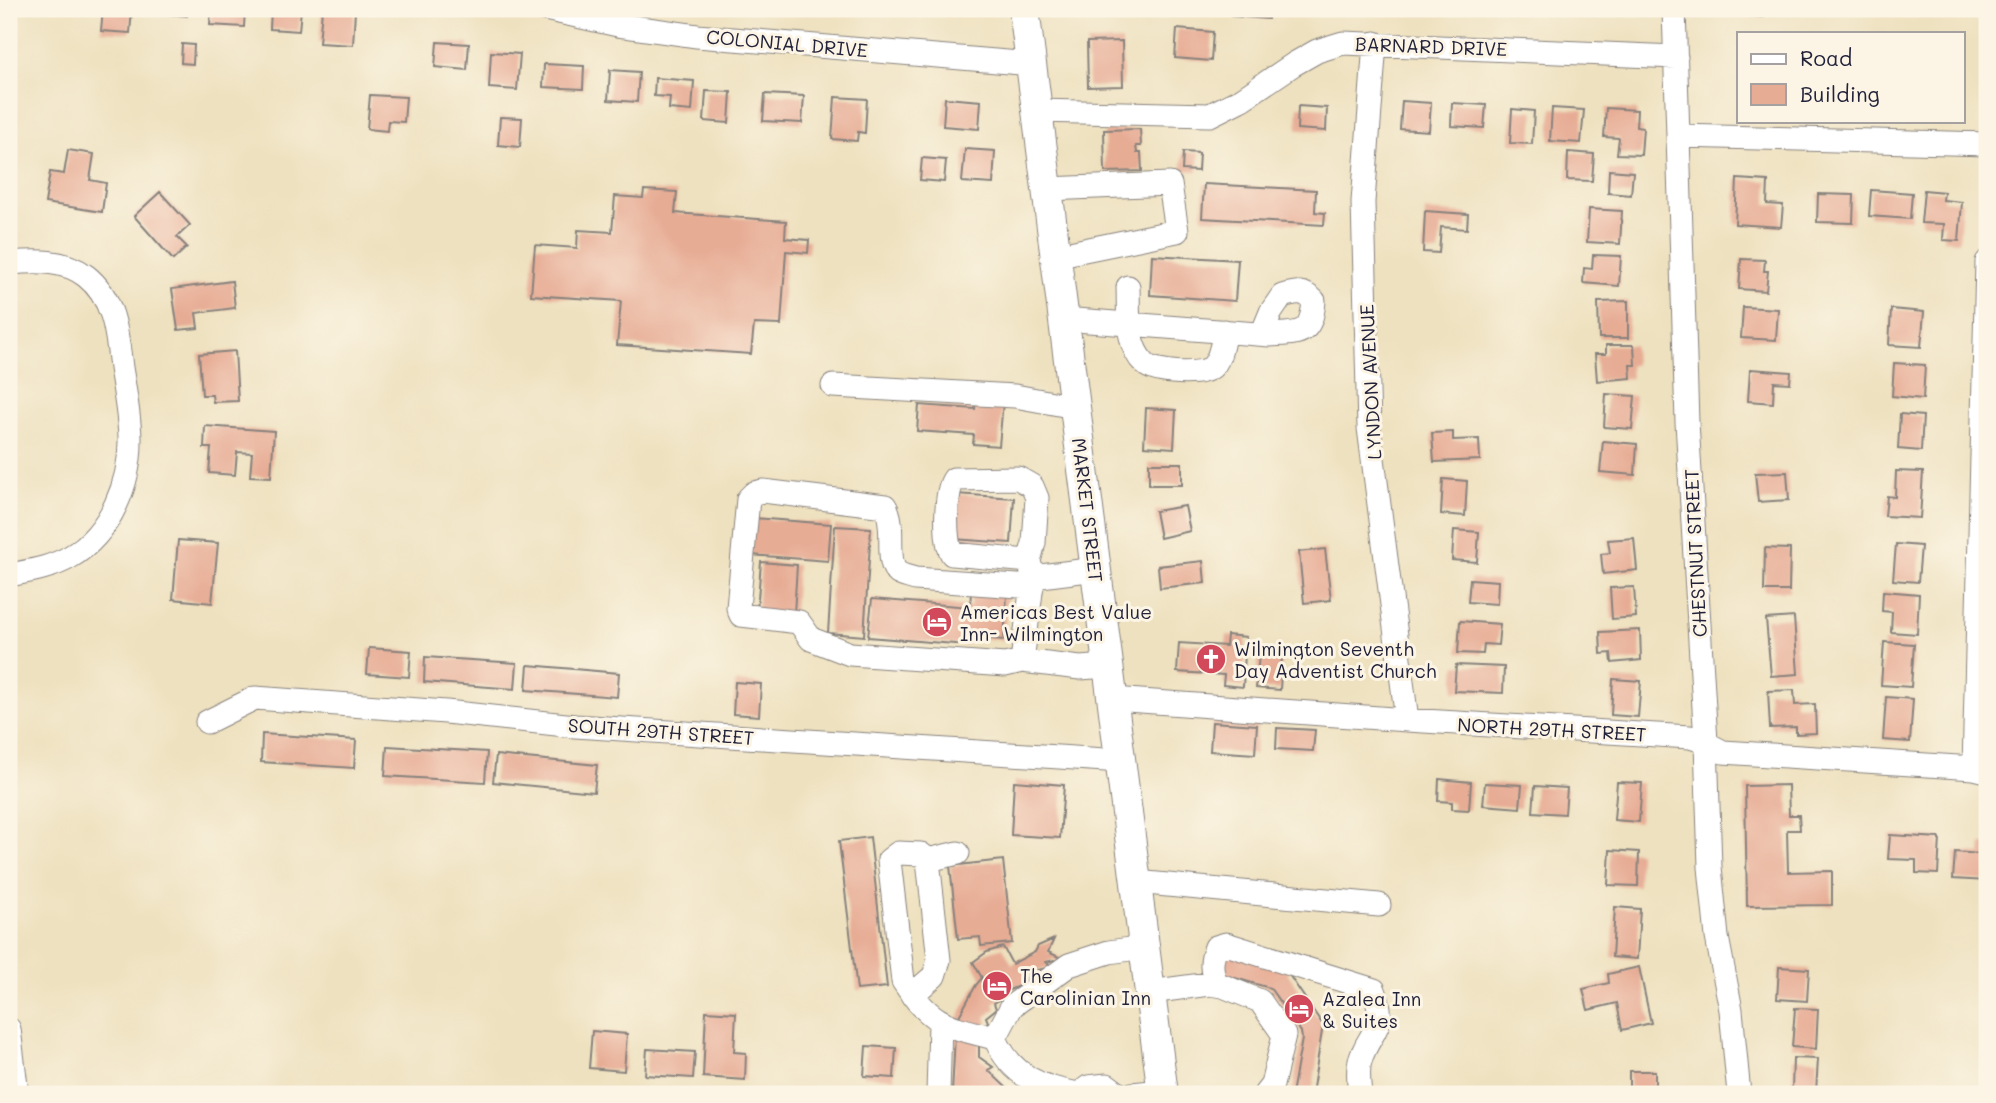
<svg xmlns="http://www.w3.org/2000/svg" width="1996" height="1103" viewBox="0 0 1996 1103" font-family="Mali,sans-serif">
	<style>
		.building { fill: #e7ac94 }
		.lines { fill: none; stroke-linecap: round; stroke-linejoin: round }
		.minor-casing { stroke: #88827d; stroke-width: 25 }
		.major-casing { stroke: #88827d; stroke-width: 32 }
		.minor { stroke: #fff; stroke-width: 23 }
		.major { stroke: #fff; stroke-width: 30 }
		.labels { text-anchor: middle; dominant-baseline: central; stroke-width: 6; stroke-linejoin: round; paint-order: stroke }
		.street-label { font-size: 19px; fill: #22223b; stroke: #fcf5e5 }
		.poi-label { font-size: 19px; fill: #22223b; stroke: #fcf5e5; text-anchor: start }
	</style>
	<rect width="100%" height="100%" fill="#fcf5e5"/>
	<filter id="ink" filterUnits="userSpaceOnUse"><feTurbulence type="fractalNoise" baseFrequency=".0143" numOctaves="2"/><feDisplacementMap in="SourceGraphic" scale="14" xChannelSelector="R" yChannelSelector="G"/><feConvolveMatrix kernelMatrix="1 2 1 2 8 2 1 2 1" color-interpolation-filters="sRGB"/></filter>
	<filter id="wash" filterUnits="userSpaceOnUse"><feTurbulence type="fractalNoise" baseFrequency=".00686" numOctaves="4" result="noise"/><feDisplacementMap in="SourceGraphic" scale="28" xChannelSelector="R" yChannelSelector="G"/><feGaussianBlur stdDeviation="1.57" result="paint"/><feColorMatrix in="noise" values="0 0 0 0 0 0 0 0 0 0 0 0 0 0 0 0 0 1.4 0 .05"/><feComposite in="paint" operator="in"/></filter>
	<g filter="url(#wash)">
		<rect width="100%" height="100%" fill="#eee1bf"/>
		<g id="blocks">
			<path class="building" d="M103,9h29l-2,24 -29,-2z
				M156,9h32l-1,7 -31,-3z
				M211,9h34l-1,18 -34,-2z
				M271,9h30l-2,22 -29,-2z
				M322,9l33,2 -2,34 -34,-2z
				M1232,9h37l-1,10 -37,-3z
				M1734,9h30v8l-30,-2z
				M1177,29l36,3 -2,29 -36,-3z
				M1122,41l1,45 -35,1 -1,-45z
				M437,42l32,2 -2,26 -32,-3z
				M182,44l12,1 -1,19 -12,-1z
				M491,52l29,2 -3,36 -28,-2z
				M544,64l40,2 -1,23 -40,-2z
				M610,70l29,2 -2,30 -29,-2z
				M655,78l39,3 -2,30 -23,-2 1,-12 -16,-1z
				M706,91l25,1 -2,31 -25,-2z
				M765,94l39,2 -2,27 -39,-2z
				M370,95l36,2 -2,25 -16,-1 -1,10 -20,-2z
				M835,97l32,2 -2,34 -7,-1 -1,9 -25,-2z
				M945,98l36,3 -2,28 -36,-3z
				M1402,101l29,2 -2,28 -29,-2z
				M1452,103l34,2 -2,23 -33,-2z
				M1298,106l29,2 -1,23 -29,-2z
				M1552,108l32,2 -3,33 -31,-2z
				M1606,108l31,2 -1,17 7,1 -2,27 -24,-1 2,-16 -15,-1z
				M1512,109l22,2 -2,33 -22,-1z
				M500,117l22,1 -2,29 -22,-2z
				M1140,129l1,17h-5l1,7h4l1,18 -37,1 -1,-42z
				M965,149l30,2 -2,33 -31,-2z
				M68,150l26,4 -4,26 16,3 -4,29 -57,-9 5,-31 14,2z
				M1183,152l16,1 -1,18 -16,-1z
				M1568,152l26,2 -2,27 -25,-1z
				M922,158l24,2 -2,22 -24,-2z
				M1609,170l24,2 -2,23 -23,-2z
				M1737,179l31,2 -1,23 16,1 -2,22 -46,-3z
				M1204,184l112,6 -1,22 10,1 -1,12 -122,-7z
				M644,190l33,2 -2,21 111,8 -1,17 24,2 -1,13 -22,-2 -5,74 -27,-1 -3,30 -134,-9 4,-44 -90,-6 4,-50 42,3 1,-18 34,2 3,-36 28,2z
				M1871,190l41,3 -2,26 -41,-3z
				M1924,190l20,2 -1,8 19,2 -3,39 -16,-1 1,-16 -23,-1z
				M160,192l30,33 -13,12 10,10 -14,13 -39,-44z
				M1818,194l36,1 -1,28 -36,-1z
				M1589,209l33,2 -2,33 -33,-2z
				M1425,211l43,3 -1,15 -26,-2 -2,26 -16,-1z
				M1152,255l86,5 -3,41 -85,-6z
				M1593,255l28,1 -2,30 -36,-3 1,-15 8,1z
				M1741,259l24,1 -1,11h4l-2,20 -27,-2z
				M232,281l3,27 -39,5 2,15 -20,2 -6,-41z
				M1628,301v37h-29l-1,-36z
				M1743,307l35,2 -2,31 -35,-2z
				M1891,309l33,3 -3,35 -32,-2z
				M1606,345h28l1,20h-5l1,13 -34,3 -2,-27h11z
				M235,351l3,50 -25,1 -1,-7h-10l-3,-41z
				M1894,363l31,2 -2,34 -31,-3z
				M1750,369l41,3 -1,11 -16,-1 -1,21 -25,-2z
				M1606,394l29,2 -3,33 -28,-2z
				M976,400l27,2 -4,44 -26,-2 1,-9 -57,-4 2,-26 56,4z
				M1146,408l30,2 -2,38 -30,-2z
				M1900,414l23,2 -2,35 -23,-2z
				M205,426l69,5 -3,46 -21,-1 2,-23 -15,-1 -2,23 -26,-2 2,-25h-7z
				M1453,432v8l26,-1 1,21 -46,2 -2,-29z
				M1603,441l34,3 -2,31 -35,-3z
				M1149,463h33v22h-33z
				M1896,471l27,1 -3,46 -35,-2 2,-20 8,1z
				M1787,472l2,28 -31,2 -3,-29z
				M1443,479l24,2 -2,35 -24,-2z
				M956,494l58,4 -3,45 -58,-4z
				M1185,506l5,25 -30,7 -5,-27z
				M754,518l77,6 -3,37 -77,-6z
				M835,526l36,2 -7,108 -36,-3z
				M1454,530l25,2 -2,30 -25,-2z
				M1634,538l3,32 -34,4 -2,-20 9,-1 -2,-13z
				M178,540l40,3 -6,60 -39,-4z
				M1896,544l25,2 -3,36 -25,-2z
				M1765,548l25,1 -1,42h-25z
				M1325,549l6,51 -27,3 -5,-51z
				M1203,561l2,22 -45,5 -2,-22z
				M761,562l36,3 -3,49 -37,-3z
				M1470,579l28,2 -1,23 -29,-2z
				M1634,587l2,30 -24,2 -2,-31z
				M1883,591l36,3 -2,40 -26,-2 1,-20 -10,-1z
				M971,592l36,3 -3,45 -36,-3 -1,8 -99,-8 4,-38 98,8z
				M1794,617l4,57 -27,2 -5,-57z
				M1460,621l40,3 -2,21 -14,-1 -1,10 -25,-1z
				M1640,630l1,30 -29,3 -1,-10 -10,1 -1,-22z
				M1227,635l19,2 -3,50 -20,-2 1,-10 -47,-3 2,-29 47,3z
				M1884,642l30,2 -3,43 -30,-2z
				M369,648l42,3 -2,26 -42,-3z
				M1259,654l23,1 -2,35 -24,-2z
				M425,657l92,6 -2,26 -91,-7z
				M528,665l91,8 -2,24 -91,-7z
				M1456,665l48,2 -1,26 -49,-2z
				M1613,679l28,2 -3,36 -27,-2z
				M735,682l26,2 -2,32 -26,-2z
				M1794,690l1,15 20,-1 1,29 -20,1v-7l-26,1 -2,-37z
				M1886,697l27,2 -3,43 -27,-2z
				M1212,722l45,3 -2,29 -45,-3z
				M1277,728l38,2 -2,21 -37,-2z
				M262,734l94,6 -2,28 -93,-6z
				M387,746l100,6 -2,30 -100,-6z
				M496,755l101,10 -3,27 -101,-10z
				M1439,779l32,3 -2,28 -17,-1v-7l-14,-1z
				M1014,781l50,4 -4,53 -49,-3z
				M1617,782l25,1 -3,39 -25,-2z
				M1485,783l37,2 -2,23 -37,-3z
				M1788,785l1,30h10l1,15h-13l1,42 44,-1v34l-85,1 -2,-120z
				M1535,786l32,2 -2,26 -32,-2z
				M1890,835l50,3 -2,36 -22,-1v-13l-28,-1z
				M870,837l17,150 -30,3 -18,-149z
				M1982,844h5v37l-34,-2 2,-27 26,2z
				M1610,850l29,2 -1,34 -30,-1z
				M1003,860l9,83 -31,3 -1,-9 -22,2 -8,-73z
				M1615,907l25,2 -3,50 -25,-2z
				M1054,939l-6,13 13,6 -2,5 -5,-3 -8,2 6,5 -14,3 3,4 -8,5 -1,-3 -6,2v5l-17,7 -3,-2 -7,6 2,5 -7,4 2,6 -10,8 2,5 -14,10 -16,-14 18,-33 6,-7 -9,-16 14,-10 16,-5 9,17 23,-12 3,-6z
				M1224,951l61,18 38,56 -11,69h-20l10,-55 -1,-7 -31,-44 -52,-15z
				M1639,967l12,56 -29,7 -5,-27 -29,7 -5,-21 26,-6 -1,-9z
				M1779,967l30,2 -2,32 -30,-2z
				M1795,1008l23,1 -2,40 -24,-2z
				M706,1011l30,2 -2,39 12,1 -1,27 -42,-3z
				M592,1031l35,3 -3,37 -35,-3z
				M955,1034l24,2v21l14,10 -5,3 25,24h-61z
				M866,1046l30,2 -2,30 -30,-2z
				M647,1049l48,3 -2,26 -48,-3z
				M1793,1058l25,1 -2,33 -24,-2z
				M1629,1071h26v23h-26z"/>
		</g>
	</g>
	<g filter="url(#ink)">
		<use href="#blocks" fill-opacity="0" stroke="#88827d" stroke-width="2"/>
		<g class="lines">
			<g class="minor-casing">
				<path id="minor" d="M545,9l73,16 79,11 334,28
					M1674,9l13,413 19,320 4,125 7,70 14,73 8,84
					M1375,43l-12,159 6,226 38,292
					M1037,111l173,4 32,-16 52,-35 23,-13 26,-8 333,14
					M1679,136l308,8
					M1047,189l123,-5 7,47 -122,25
					M9,263c26,-2 55,-4 77,13 29,23 31,58 35,92 4,23 8,46 9,69 1,45 -19,96 -60,120 -19,11 -40,14 -61,18
					M1128,287c1,24 -3,58 17,77 11,10 57,12 67,3 9,-8 10,-25 13,-36
					M1063,319l207,16c30,-2 41,1 44,-34 -10,-11 -18,-9 -32,-5l-11,16 -9,22
					M833,386l182,10 60,11
					M1029,561l-77,-7c-8,-13 -7,-63 2,-75l64,-1 14,8 5,12 -3,45 -5,18 4,16 -11,84 -17,4 -155,-11 -39,-15 -12,-17 -58,-7 -3,-7 10,-109 6,-6 9,-2 122,15c12,19 -1,56 13,67 4,3 12,4 17,6l117,8
					M1033,577l63,-8
					M1022,661l58,7 28,-2
					M1113,699l294,21 283,17 10,3 23,12 251,16 13,3
					M207,722l48,-24 191,14 129,14 546,35
					M1974,768l13,-506
					M928,860l30,-7
					M1136,882l243,23
					M1217,985c-6,-14 -7,-23 -1,-38l10,-3 148,46c15,39 -5,40 -14,71 -3,10 -1,23 0,33
					M1150,992l59,-8 14,2 37,15 24,34 -12,50 -7,9
					M912,995l22,-19 5,-16 -11,-100 -7,-6 -23,-1 -9,7 14,121c28,44 44,45 92,57
					M9,1029l8,65
					M938,1094l2,-71
					M1079,1094c-38,-6 -68,-18 -84,-56l17,-32 57,-41 40,-13 35,-5
					M1079,1094l9,-7 19,-2 12,9
					M1132,1094l30,-3"/>
			</g>
			<g class="major-casing">
				<path id="major" d="M1024,9l139,1085"/>
			</g>
			<use href="#minor" class="minor"/>
			<use href="#major" class="major"/>
		</g>
	</g>
	<defs>
		<g id="hotel-disc" transform="scale(1.575)"><circle r="9.5" fill="#d1495b" stroke="#fcf5e5"/><path d="M-6-4.5h1.5V1H6V5H4.5V3h-9V5H-6ZM-4 0a1.8 1.8 0 1 1 3.6 0ZM.5 0V-2.5h3Q6-2.5 6 0Z" fill="#fff"/></g>
		<g id="church-disc" transform="scale(1.575)"><circle r="9.5" fill="#d1495b" stroke="#fcf5e5"/><path d="M-1.2-6h2.4v3.5h3.3v2.4h-3.3V6h-2.4V-.1h-3.3v-2.4h3.3Z" fill="#fff"/></g>
	</defs>
	<g fill-rule="evenodd">
		<use href="#hotel-disc" x="937" y="622"/>
		<use href="#church-disc" x="1211" y="659"/>
		<use href="#hotel-disc" x="997" y="986"/>
		<use href="#hotel-disc" x="1299" y="1009"/>
	</g>
	<g class="labels">
		<g class="street-label">
			<text transform="translate(787 43) rotate(5)">COLONIAL DRIVE</text>
			<text transform="translate(1431 46) rotate(2)">BARNARD DRIVE</text>
			<text transform="translate(1370 382) rotate(-93)">LYNDON AVENUE</text>
			<text transform="translate(1088 510) rotate(83)">MARKET STREET</text>
			<text transform="translate(1695 553) rotate(-93)">CHESTNUT STREET</text>
			<text transform="translate(1552 729) rotate(3)">NORTH 29TH STREET</text>
			<text transform="translate(661 731) rotate(4)">SOUTH 29TH STREET</text>
		</g>
		<g class="poi-label">
			<text x="960" y="611">Americas Best Value<tspan x="960" dy="22">Inn- Wilmington</tspan></text>
			<text x="1234" y="648">Wilmington Seventh<tspan x="1234" dy="22">Day Adventist Church</tspan></text>
			<text x="1020" y="975">The<tspan x="1020" dy="22">Carolinian Inn</tspan></text>
			<text x="1322" y="998">Azalea Inn<tspan x="1322" dy="22">&amp; Suites</tspan></text>
		</g>
	</g>
	<rect width="1996" height="1103" fill="none" stroke="#fcf5e5" stroke-width="35"/>
	<rect x="1737" y="32" width="228" height="91" fill="#fcf5e5" stroke="#a5a1a1" stroke-width="2"/>
	<rect x="1751" y="54" width="35" height="10" fill="#ffffff" stroke="#a5a1a1" stroke-width="2"/>
	<text x="1800" y="66" font-size="21" fill="#22223b">Road</text>
	<rect x="1751" y="84" width="35" height="21" fill="#e7ac94" stroke="#a5a1a1" stroke-width="2"/>
	<text x="1800" y="102" font-size="21" fill="#22223b">Building</text>
</svg>
